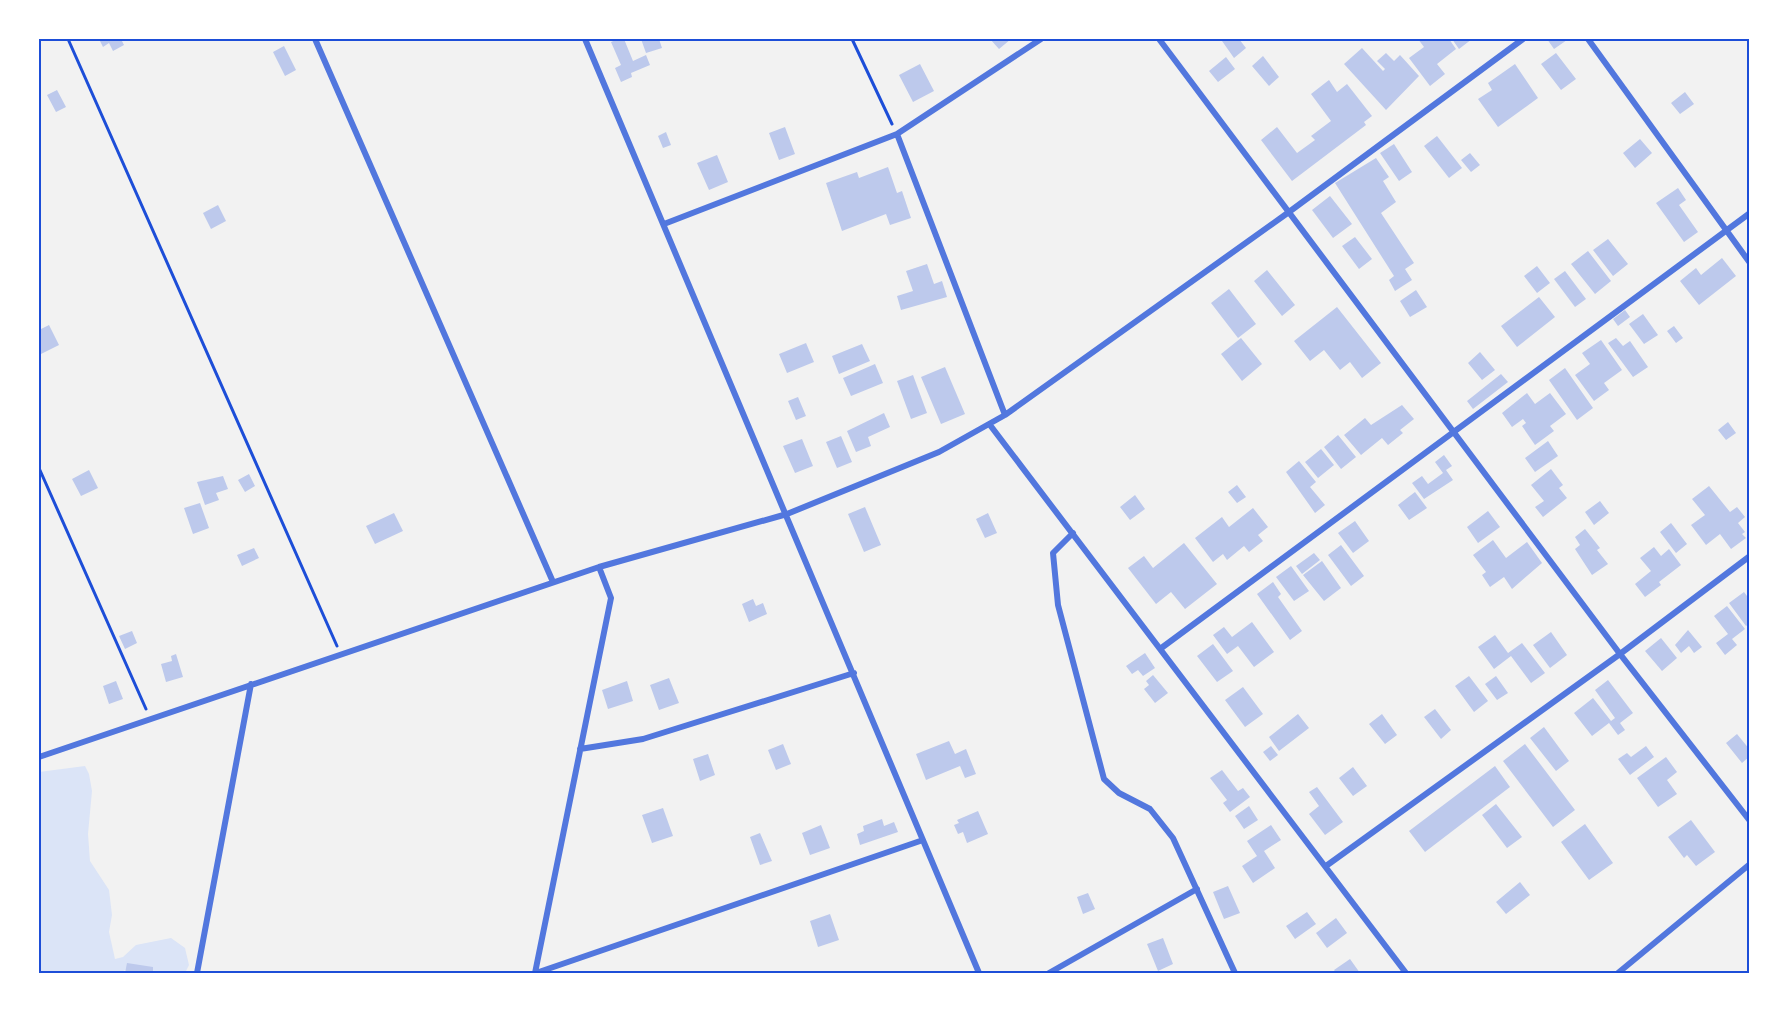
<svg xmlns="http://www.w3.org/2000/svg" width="1789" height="1012" viewBox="0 0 1789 1012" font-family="Spectral,serif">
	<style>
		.green { fill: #dbe4f7 }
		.building { fill: #bdc9ec }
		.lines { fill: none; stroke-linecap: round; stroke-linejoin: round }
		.path { stroke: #1d4ed8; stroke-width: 3 }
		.minor { stroke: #5277de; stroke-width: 6 }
		.neatline { fill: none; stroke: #1d4ed8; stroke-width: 2 }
	</style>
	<rect width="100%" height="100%" fill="#f2f2f2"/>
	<path class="green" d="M85,766l4,8 3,17 -4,43 2,27 19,29 3,25 -3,17 6,27 8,-2 13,-12 35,-7 14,10 4,17 -4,8h-36l-17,-7 -12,7h-81v-201z"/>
	<path class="building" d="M99,39h22l3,6 -11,6 -4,-8 -6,4z
		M618,39h6l9,22 13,-6 4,10 -19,8 1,4 -11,5 -6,-14 6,-3 -10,-23z
		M641,39h18l3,9 -16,5z
		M990,39h21l-12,10z
		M1224,39h15l7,9 -12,10 -12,-17z
		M1418,39h31l7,10 -19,15 8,10 -15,12 -21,-28 15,-11z
		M1452,39h20l-13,10z
		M1547,39h19l1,1 -13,9z
		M284,46l12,24 -11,6 -12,-24z
		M1362,48l21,23 2,-2 -8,-8 9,-8 8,8 6,-6 19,21 -33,34 -42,-46z
		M1556,53l20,26 -15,11 -20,-26z
		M1263,56l16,21 -10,9 -17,-20z
		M1226,57l9,12 -17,13 -9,-11z
		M920,64l14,27 -21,11 -14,-27z
		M1515,64l23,34 -40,29 -20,-28 14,-9 -4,-7z
		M1329,80l8,12 10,-8 25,32 -8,6 2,3 -74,56 -31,-41 16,-13 20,26 18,-13 -4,-4 20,-15 -20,-27z
		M57,90l9,17 -10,5 -9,-17z
		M1685,92l9,12 -14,10 -9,-11z
		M785,127l10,27 -16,6 -10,-27z
		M666,132l5,13 -8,3 -5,-12z
		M1437,136l25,32 -13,10 -25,-32z
		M1640,139l12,14 -17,15 -12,-15z
		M1394,144l18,28 -13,9 -19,-28z
		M1470,153l10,12 -9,7 -10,-12z
		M717,155l11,27 -19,8 -12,-27z
		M1376,158l13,19 -6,4 13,21 -15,11 33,50 -9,6 7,11 -17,11 -6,-11 5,-4 -59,-93z
		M888,167l9,26 5,-2 9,27 -21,7 -4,-11 -44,17 -16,-48 31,-11 2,6z
		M1678,188l8,12 -7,5 19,27 -14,10 -28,-39z
		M1330,196l22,28 -19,14 -21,-28z
		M218,205l8,16 -15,8 -8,-16z
		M1355,237l17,22 -13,10 -17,-23z
		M1608,239l20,25 -15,12 -20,-26z
		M1588,251l23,30 -16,13 -24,-30z
		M1722,258l14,18 -37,29 -19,-24 16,-13 5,7z
		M927,264l7,20 8,-3 5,16 -46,13 -4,-14 16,-5 -7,-20z
		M1537,266l13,17 -13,10 -13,-17z
		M1267,270l28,35 -13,11 -28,-35z
		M1565,271l21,28 -11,8 -21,-28z
		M1229,289l27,35 -18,14 -27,-35z
		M1416,290l11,17 -17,10 -10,-16z
		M1539,297l16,20 -38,30 -16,-21z
		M1337,307l44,56 -19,15 -12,-16 -10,8 -16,-20 -14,11 -16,-20z
		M1625,310l5,7 -12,9 -5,-7z
		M1643,314l15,21 -14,9 -15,-20z
		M49,325l10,20 -18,9 -2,-24z
		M1674,326l9,12 -7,5 -9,-12z
		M1241,338l21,26 -20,17 -21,-27z
		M1616,338l7,8 7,-5 18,26 -15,10 -25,-34z
		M1601,340l21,30 -18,13 5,7 -15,11 -19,-26 15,-11 -8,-11z
		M806,343l8,19 -27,11 -8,-19z
		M862,344l8,17 -31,13 -7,-18z
		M1480,352l15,18 -13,10 -14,-17z
		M875,364l8,19 -32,13 -8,-18z
		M945,367l20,47 -24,10 -20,-47z
		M1565,368l28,40 -16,12 -28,-40z
		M1501,374l7,8 -35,27 -6,-8z
		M913,375l14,38 -16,6 -14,-38z
		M1527,393l8,11 15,-11 16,21 -16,12 4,5 -19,14 -13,-19 4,-3 -3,-4 -11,8 -10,-14z
		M798,397l8,19 -10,4 -8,-19z
		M1402,405l12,14 -14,11 3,3 -15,12 -6,-7 -21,17 -17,-20 21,-17 6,7z
		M884,413l6,14 -22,10 3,9 -15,6 -9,-21z
		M1728,422l8,11 -10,7 -8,-10z
		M1338,435l18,22 -15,12 -17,-22z
		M841,436l11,26 -15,6 -11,-26z
		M802,439l11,27 -18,7 -12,-27z
		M1548,441l10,15 -23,16 -10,-14z
		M1321,449l13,16 -16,13 -13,-16z
		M1444,455l8,11 -6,4 7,10 -29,19 -12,-16 10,-7 6,8 15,-11 -8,-11z
		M1299,461l17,21 -6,5 15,18 -10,8 -29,-41z
		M1551,469l12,16 -4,3 8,10 -24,19 -8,-10 9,-6 -13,-16z
		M89,470l9,18 -17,8 -9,-17z
		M249,474l6,12 -10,6 -7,-12z
		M223,476l5,13 -12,4 3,7 -14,5 -8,-23z
		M1237,485l9,12 -9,6 -9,-11z
		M1709,486l21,26 7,-5 8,10 -7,6 7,9 -3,2 4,4 -15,11 -11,-15 -14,11 -15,-20 14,-10 -13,-16z
		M1415,492l12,16 -18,12 -11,-15z
		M1135,495l10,14 -15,11 -10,-13z
		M1600,501l9,12 -15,12 -9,-13z
		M200,503l9,25 -16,6 -9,-26z
		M865,507l16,38 -17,7 -16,-38z
		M1253,508l15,19 -10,8 5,6 -14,11 -5,-6 -17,14 -4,-6 -10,8 -18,-24 27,-21 7,10z
		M1488,511l12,16 -22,16 -11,-16z
		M394,513l9,18 -28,13 -9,-18z
		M988,513l9,20 -12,5 -9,-19z
		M1355,521l14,20 -16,12 -15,-20z
		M1671,523l16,21 -11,9 -16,-21z
		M1585,529l15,19 -3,2 11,14 -16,11 -17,-26 5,-4 -5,-8z
		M1493,540l13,18 21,-16 15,21 -30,26 -8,-12 -14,10 -8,-12 4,-3 -13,-17z
		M1184,543l33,41 -32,25 -14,-17 -15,12 -28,-36 16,-12 9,12z
		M1341,545l23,31 -13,10 -23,-31z
		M1654,547l7,9 8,-7 12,16 -22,17 2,3 -16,12 -10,-13 16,-13 -11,-13z
		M254,548l5,10 -17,8 -5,-11z
		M1314,553l6,7 -18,14 -6,-8z
		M1322,561l19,27 -17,13 -21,-26z
		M1291,566l18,25 -15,10 -18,-24z
		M1273,582l8,12 -3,3 24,34 -12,9 -33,-46z
		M1744,592l6,8v23l-4,3 -17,-23z
		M753,599l3,7 7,-3 4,11 -18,8 -7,-18z
		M1727,606l18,23 -13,10 5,6 -12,10 -9,-12 12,-9 -14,-18z
		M1252,622l22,30 -20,15 -16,-21 -11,8 -14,-19 11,-8 8,10z
		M1688,630l14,17 -8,6 -5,-7 -8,7 -6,-8z
		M132,631l5,12 -12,6 -6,-13z
		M1551,632l16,23 -17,13 -17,-23z
		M1495,635l13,18 14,-10 23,30 -14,10 -20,-27 -17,13 -16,-22z
		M1661,638l16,20 -15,13 -17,-20z
		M1213,644l20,27 -16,11 -20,-26z
		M1145,653l10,15 -12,8 -5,-6 -6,4 -6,-8z
		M176,654l7,23 -17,5 -5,-18 11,-3 -1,-5z
		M1153,675l15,18 -13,10 -11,-14 5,-4 -3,-4z
		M1469,676l19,25 -14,11 -19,-26z
		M1496,676l12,17 -11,7 -12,-16z
		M669,678l10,25 -20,7 -9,-25z
		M1608,680l25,33 -13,10 5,7 -7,5 -9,-12 -17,13 -18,-23 19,-15 18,23 4,-3 -20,-28z
		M116,681l7,18 -14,5 -6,-18z
		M627,681l6,20 -25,8 -6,-19z
		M1243,687l20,27 -18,13 -20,-27z
		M1435,709l16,21 -10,9 -17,-22z
		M1298,714l11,14 -30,23 -10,-14z
		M1382,714l15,21 -12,9 -16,-20z
		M1544,727l25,34 -13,10 -26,-33z
		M1737,734l13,16v6l-8,7 -16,-20z
		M949,741l6,13 11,-5 10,25 -11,4 -5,-12 -34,14 -10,-26z
		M783,744l8,20 -15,6 -8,-20z
		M1525,744l50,66 -22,17 -50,-66z
		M1271,746l7,9 -8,6 -7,-9z
		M1646,746l8,11 -24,18 -12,-16 9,-6 4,4z
		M708,754l7,21 -15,6 -7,-22z
		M1666,757l11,15 -10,8 10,14 -19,13 -21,-29z
		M1495,766l15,21 -85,65 -16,-21z
		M1353,767l14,19 -14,10 -14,-18z
		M1222,770l16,21 5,-3 7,9 -20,15 -7,-9 4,-3 -17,-22z
		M1317,787l26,35 -18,13 -16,-21 10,-8 -10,-14z
		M1496,804l26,33 -15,11 -25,-33z
		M1249,806l9,14 -14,9 -9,-13z
		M663,808l10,28 -21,7 -10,-28z
		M978,811l10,23 -21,9 -4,-11 -5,2 -4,-9 5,-2 -2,-3z
		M882,819l2,7 10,-4 4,10 -38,13 -3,-11 7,-3 -1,-5z
		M1691,820l24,32 -19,14 -9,-11 -3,3 -16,-21z
		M1585,824l28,39 -24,17 -28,-38z
		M821,825l9,23 -20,7 -8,-22z
		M1271,825l10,15 -17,11 11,17 -22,15 -11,-17 15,-10 -10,-15z
		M760,833l12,28 -12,4 -10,-28z
		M1520,882l10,13 -24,19 -10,-12z
		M1228,886l12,27 -16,6 -11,-27z
		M1088,893l7,16 -12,5 -6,-17z
		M1307,912l9,12 -21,15 -9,-13z
		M830,914l9,26 -21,7 -8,-26z
		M1336,918l11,15 -20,15 -11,-15z
		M1163,938l10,26 -15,7 -11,-27z
		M1350,959l10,14h-24l-2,-3z
		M127,963l26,4v6h-28z"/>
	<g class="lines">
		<path class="path" d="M68,39l269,607
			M852,39l40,85
			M39,468l107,241"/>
		<path class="minor" d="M315,39l238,543
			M585,39l394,934
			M1159,39l461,615 130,167
			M1588,39l162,224
			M897,134l108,281
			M664,224l233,-90 144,-95
			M990,425l416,548
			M1073,533l-20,20 5,52 46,174 15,14 31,16 23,29 62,135
			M1160,649l590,-436
			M580,749l63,-10 211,-66
			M39,757l560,-190 188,-53 152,-62 66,-37 284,-203 234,-173
			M1326,866l294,-212 130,-98
			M197,973l54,-289
			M535,973l76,-375 -12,-31
			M536,973l387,-133
			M1049,973l148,-84
			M1618,973l132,-109"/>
	</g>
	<rect width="1789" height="1012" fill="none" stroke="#ffffff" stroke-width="81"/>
	<rect x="40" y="40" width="1708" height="932" class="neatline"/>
</svg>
